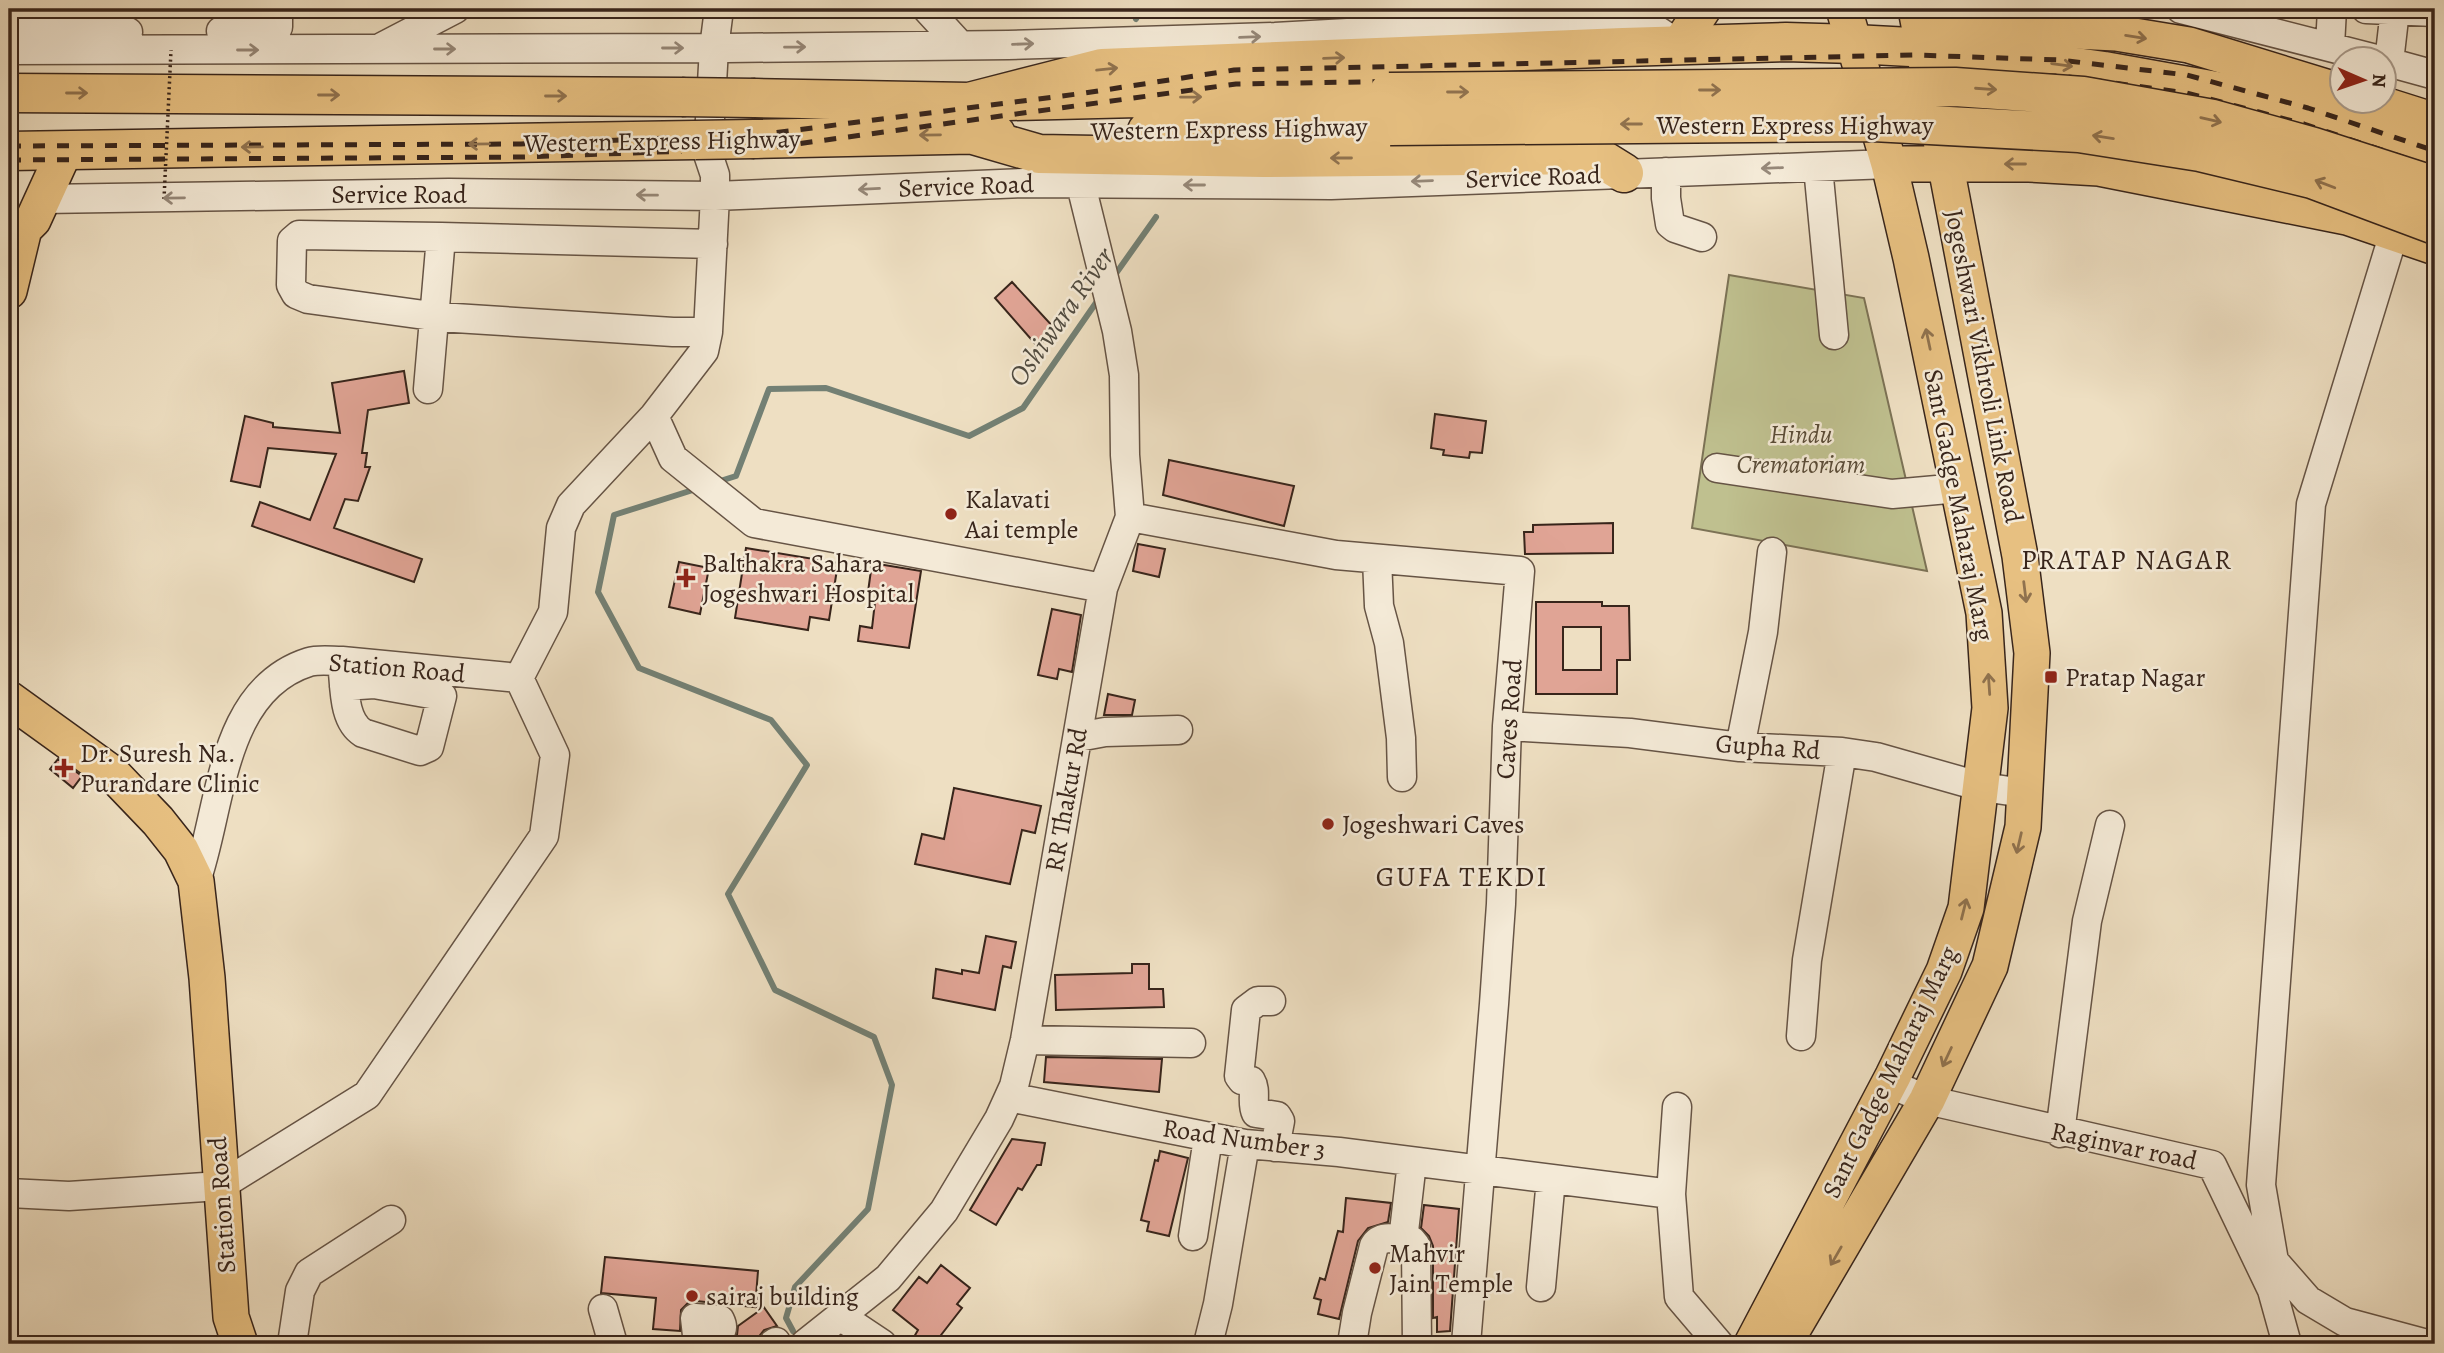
<svg xmlns="http://www.w3.org/2000/svg" width="2444" height="1353" viewBox="0 0 2444 1353" font-family="Alegreya,serif">
	<style>
		.green { fill: #bfc08f; stroke: #7c7255; stroke-width: 2 }
		.lines { fill: none; stroke-linecap: round; stroke-linejoin: round }
		.stream { stroke: #738074; stroke-width: 6 }
		.building { fill: #e0a495; stroke: #38251b; stroke-width: 2; fill-rule: evenodd }
		.minor-casing { stroke: #665445; stroke-width: 31 }
		.major-casing { stroke: #38251b; stroke-width: 38 }
		.highway-casing { stroke: #38251b; stroke-width: 41 }
		.minor { stroke: #f4ead7; stroke-width: 28 }
		.major { stroke: #e7c081; stroke-width: 35 }
		.highway { stroke: #e7c081; stroke-width: 38 }
		.rail { stroke: #38251b; stroke-width: 5; stroke-dasharray: 12 12; stroke-linecap: butt }
		.highway-bridge-casing { stroke: #38251b; stroke-width: 41; stroke-linecap: butt }
		.path-bridge { stroke: #38251b; stroke-width: 3.5; stroke-dasharray: 2 3.5; stroke-linecap: butt }
		.highway-bridge { stroke: #e7c081; stroke-width: 38 }
		.oneway { stroke: #968879 }
		.oneway2 { stroke: #90724e }
		.poi-dot { fill: #8f2418; stroke: #f4ead7; stroke-width: 2.5 }
		.labels { text-anchor: middle; dominant-baseline: central; stroke-width: 5; stroke-linejoin: round; paint-order: stroke }
		.street-label { font-size: 26px; fill: #38251b; stroke: #f4ead7 }
		.park-label { font-size: 26px; font-style: italic; fill: #5a4c38; stroke: #f4ead7 }
		.poi-label { font-size: 26px; fill: #38251b; stroke: #f4ead7; text-anchor: start }
		.water-label { font-size: 28px; font-style: italic; fill: #504b40; stroke: #f4ead7 }
		.neighbourhood-label { font-size: 28px; letter-spacing: 2px; fill: #38251b; stroke: #f4ead7 }
	</style>
	<rect width="100%" height="100%" fill="#eedfc2"/>
	<filter id="stains"><feTurbulence type="fractalNoise" baseFrequency=".00286" numOctaves="4"/><feColorMatrix values="0 0 0 0 .2 0 0 0 0 .09 0 0 0 0 .02 0 0 0 .5 -.17"/></filter>
	<radialGradient id="worn" r=".72"><stop offset=".6" stop-color="#630" stop-opacity="0"/><stop offset="1" stop-color="#630" stop-opacity=".3"/></radialGradient>
	<path class="green" d="M1729,275l135,23 63,273 -235,-43z"/>
	<g class="lines">
		<path class="stream" d="M1136,19l5,-10
			M1112,279l44,-62
			M717,482l19,-6 33,-87 57,-1 143,48 54,-28 77,-111
			M696,489l-82,26 -16,77 41,76 132,52 36,45 -79,129 47,96 99,47 18,48 -24,124 -73,78 -9,31 7,13"/>
	</g>
	<path class="building" d="M1012,282l44,48 -18,17 -43,-49z
		M404,371l5,32 -41,7 -6,43h5l-2,14h5l-12,34 -13,-2 -11,29 88,31 -8,23 -162,-56 8,-24 50,18 26,-66 -68,-6 -8,39 -29,-6 14,-65 28,7v4l67,6 -8,-50z
		M1435,414l51,7 -4,32 -12,-1 -1,6 -26,-3 1,-5 -13,-2z
		M1169,460l125,26 -10,40 -121,-31z
		M1613,523v30l-88,1 -1,-22h9v-7z
		M1138,544l27,5 -6,28 -26,-6z
		M746,548l92,15 -9,57 -19,-3 -2,13 -73,-12z
		M679,562l30,6 -9,46 -31,-7z
		M872,563l49,8 -12,77 -51,-7 2,-15 12,2 4,-35 -8,-1z
		M1536,602h66v4h27l1,54h-13v34h-81zM1563,627h38v43h-38z
		M1052,609l29,6 -9,57 -13,-3 -2,10 -19,-4z
		M1108,694l27,6 -3,15h-28z
		M58,759l24,17 -9,12 -23,-19z
		M954,788l87,18 -6,27 -13,-3 -12,54 -95,-20 7,-30 22,5z
		M986,936l30,6 -5,26 -8,-2 -8,44 -62,-12 3,-29 26,5v-4l17,3z
		M1132,964h17v25h14l1,18 -108,3 -1,-35 77,-2z
		M1046,1057l116,2 -3,33 -115,-10z
		M1012,1139l33,4 -4,22h-4l-15,25 -4,-2 -22,37 -26,-15z
		M1160,1151l28,7 -19,78 -22,-5 2,-9 -8,-2 14,-60 3,1z
		M1346,1198l45,5 -3,19 -20,6 -10,13 -19,78 -21,-5 3,-14 -7,-2 6,-20 5,2 13,-49 5,1z
		M1424,1205l35,4 -9,122 -13,1v-15l-4,1v-72l-4,-10 -8,-8z
		M605,1257l153,14 -2,25 21,30 -13,4 -11,14h-21l5,-9 1,-9 25,-18 -67,-7 -8,2 -7,7 -1,21 -27,-2 3,-31 -55,-5z
		M941,1265l29,23 -13,16 5,4 -28,36h-24l8,-14 -25,-20 26,-33 8,6z"/>
	<g class="lines">
		<g class="minor-casing">
			<path id="minor" d="M927,9l33,36
				M2181,9l199,51
				M2366,9l69,3
				M9,30l60,-1 59,3
				M221,31l50,-1 7,-3v-18
				M2330,46l2,-37
				M382,47l73,-38
				M9,50l718,-2 281,-3 267,-8 163,-9 106,2 108,-3 27,18
				M2384,61l51,14
				M2389,62l6,-52
				M1818,167l16,168
				M1666,172v26l4,26 5,4 27,9
				M43,199l406,-6 266,3 309,-13 307,2 558,-21
				M2402,214l-8,19 -83,271 -50,681 13,76 34,39 37,22 82,22
				M441,237l-142,-2 -7,6 -1,44 5,9 12,5 131,18 234,15h35
				M428,389l13,-152 272,7
				M654,416l19,42 81,65 349,65
				M1717,468l175,26 67,-6
				M1130,517l206,38 184,16 -13,155 -6,178 -7,100 -28,340
				M1377,559l2,47 10,37 12,95 1,39
				M342,661c3,23 0,59 21,72l57,18 9,-4 13,-51 -68,-12 -30,2
				M1507,726l123,7 110,14 102,5 34,5 106,30 42,6
				M1078,737l27,-5 73,-2
				M1740,747l23,-115 9,-80
				M196,881c26,-74 24,-191 113,-219 10,-3 23,-1 33,-1l177,17 34,-66 8,-84 10,-23 83,-89 50,-65 4,-19 7,-136v-21l-7,-21 6,-106 5,-39
				M1271,1001h-13l-12,9 -7,66 3,4 9,1c6,10 0,22 5,32l21,3 3,5 -5,26
				M1801,1036l6,-76 35,-208
				M1025,1040l166,3
				M1889,1083l38,17 285,65 60,125 15,54
				M1009,1097l236,47 94,8 332,42 8,103 40,47
				M2060,1133l27,-212 23,-96
				M9,1193l60,3 151,-10 147,-91 177,-259 11,-81 -36,-77
				M1671,1194l6,-87
				M1193,1236l15,-98
				M1403,1240l9,-78
				M1541,1287l10,-108
				M603,1309l10,35
				M840,1316l42,28
				M292,1344l8,-53 9,-18 82,-53
				M698,1344l-3,-26 25,2c7,14 -7,18 -18,24
				M773,1344l3,-2
				M805,1344l83,-66 56,-67 55,-92 15,-33 11,-46 78,-452 27,-71 -5,-62 -1,-80 -7,-44 -36,-146
				M1208,1344l10,-40 27,-160
				M1352,1344l5,-31 17,-67c7,-13 25,-6 38,-5l4,5 1,98"/>
		</g>
		<g class="major-casing">
			<path id="major" d="M1946,25l170,8 73,12 153,47
				M1679,45l24,-36
				M2375,102l60,19
				M1889,164h140l70,4 248,49 88,30
				M9,291l15,-62 9,-9 32,-70
				M9,699l104,75 45,47 23,29 15,31 11,97 24,339 9,27
				M1752,1344l141,-268 51,-105 22,-63 24,-200 -6,-95 -73,-355 -22,-94 -45,-155
				M1784,1344l143,-244 63,-134 33,-139 9,-174 -12,-97 -104,-547"/>
		</g>
		<g class="highway-casing">
			<path id="highway" d="M9,93l673,4
				M755,98l214,4 420,-10
				M969,102l133,-34 521,-21 163,-5 68,2 94,5 156,22 134,24 197,59
				M1147,131l243,-5
				M970,134l69,20 224,4 332,-3 29,18
				M754,139l242,-5
				M9,151l686,-11"/>
		</g>
		<use href="#minor" class="minor"/>
		<use href="#major" class="major"/>
		<use href="#highway" class="highway"/>
		<path class="rail" d="M9,146l512,-2 244,-10 320,-41 149,-23 680,-15 146,5 127,15 121,33 127,43
			M9,160l515,-3 243,-9 469,-64 679,-11 147,3 125,17 117,31 131,44"/>
		<g class="highway-bridge-casing">
			<path id="highway-bridge" d="M1389,92l566,-5 128,9 130,23 101,28 121,39
				M682,97l73,1
				M1390,126l483,-4 206,11 121,19 112,27 123,46
				M695,140l59,-1"/>
		</g>
		<path class="path-bridge" d="M164,199l7,-149"/>
		<use href="#highway-bridge" class="highway-bridge"/>
	</g>
	<defs><path id="oneway-shaft" d="M-6 0H5M1.5-3L5.5 0L1.5 3" fill="none" stroke-width="1.6" stroke-linecap="round" stroke-linejoin="round" transform="scale(1.75)"/></defs>
	<g class="oneway">
		<use href="#oneway-shaft" transform="translate(1250 37) rotate(-2)"/>
		<use href="#oneway-shaft" transform="translate(1023 44) rotate(-2)"/>
		<use href="#oneway-shaft" transform="translate(795 47) rotate(-1)"/>
		<use href="#oneway-shaft" transform="translate(673 48)"/>
		<use href="#oneway-shaft" transform="translate(445 49)"/>
		<use href="#oneway-shaft" transform="translate(248 50)"/>
		<use href="#oneway-shaft" transform="translate(1772 168) rotate(178)"/>
		<use href="#oneway-shaft" transform="translate(1422 181) rotate(178)"/>
		<use href="#oneway-shaft" transform="translate(1194 185) rotate(-180)"/>
		<use href="#oneway-shaft" transform="translate(869 189) rotate(177)"/>
		<use href="#oneway-shaft" transform="translate(647 195) rotate(-179)"/>
		<use href="#oneway-shaft" transform="translate(174 198) rotate(179)"/>
	</g>
	<g class="oneway2">
		<use href="#oneway-shaft" transform="translate(2136 37) rotate(9)"/>
		<use href="#oneway-shaft" transform="translate(1334 58) rotate(-2)"/>
		<use href="#oneway-shaft" transform="translate(2062 65) rotate(8)"/>
		<use href="#oneway-shaft" transform="translate(1107 69) rotate(-6)"/>
		<use href="#oneway-shaft" transform="translate(1986 89) rotate(4)"/>
		<use href="#oneway-shaft" transform="translate(1710 90)"/>
		<use href="#oneway-shaft" transform="translate(1458 92)"/>
		<use href="#oneway-shaft" transform="translate(77 93)"/>
		<use href="#oneway-shaft" transform="translate(329 95)"/>
		<use href="#oneway-shaft" transform="translate(556 96)"/>
		<use href="#oneway-shaft" transform="translate(1191 97) rotate(-1)"/>
		<use href="#oneway-shaft" transform="translate(2211 120) rotate(13)"/>
		<use href="#oneway-shaft" transform="translate(1631 124) rotate(180)"/>
		<use href="#oneway-shaft" transform="translate(930 135) rotate(179)"/>
		<use href="#oneway-shaft" transform="translate(2103 137) rotate(-171)"/>
		<use href="#oneway-shaft" transform="translate(479 144) rotate(179)"/>
		<use href="#oneway-shaft" transform="translate(252 147) rotate(179)"/>
		<use href="#oneway-shaft" transform="translate(1341 158) rotate(180)"/>
		<use href="#oneway-shaft" transform="translate(2015 164) rotate(-180)"/>
		<use href="#oneway-shaft" transform="translate(2325 184) rotate(-159)"/>
		<use href="#oneway-shaft" transform="translate(1928 339) rotate(-102)"/>
		<use href="#oneway-shaft" transform="translate(2025 592) rotate(83)"/>
		<use href="#oneway-shaft" transform="translate(1989 684) rotate(-94)"/>
		<use href="#oneway-shaft" transform="translate(2019 843) rotate(103)"/>
		<use href="#oneway-shaft" transform="translate(1964 909) rotate(-76)"/>
		<use href="#oneway-shaft" transform="translate(1947 1057) rotate(115)"/>
		<use href="#oneway-shaft" transform="translate(1836 1256) rotate(120)"/>
	</g>
	<g class="poi-dot">
		<circle cx="951" cy="514" r="7"/>
		<path d="M682.5 567.5h7v7h7v7h-7v7h-7v-7h-7v-7h7z"/>
		<rect x="2044" y="670" width="14" height="14" rx="3.5"/>
		<path d="M60.5 757.5h7v7h7v7h-7v7h-7v-7h-7v-7h7z"/>
		<circle cx="1328" cy="824" r="7"/>
		<circle cx="1375" cy="1268" r="7"/>
		<circle cx="692" cy="1296" r="7"/>
	</g>
	<g class="labels">
		<g class="street-label">
			<text x="1795" y="125">Western Express Highway</text>
			<text transform="translate(1229 129) rotate(-1)">Western Express Highway</text>
			<text transform="translate(662 141) rotate(-1)">Western Express Highway</text>
			<text transform="translate(1533 177) rotate(-2)">Service Road</text>
			<text transform="translate(966 186) rotate(-2)">Service Road</text>
			<text x="399" y="194">Service Road</text>
			<text transform="translate(1984 366) rotate(79)">Jogeshwari Vikhroli Link Road</text>
			<text transform="translate(1959 505) rotate(79)">Sant Gadge Maharaj Marg</text>
			<text transform="translate(397 668) rotate(5)">Station Road</text>
			<text transform="translate(1509 719) rotate(-86)">Caves Road</text>
			<text transform="translate(1768 747) rotate(4)">Gupha Rd</text>
			<text transform="translate(1066 800) rotate(-80)">RR Thakur Rd</text>
			<text transform="translate(1890 1072) rotate(-64)">Sant Gadge Maharaj Marg</text>
			<text transform="translate(1244 1139) rotate(8)">Road Number 3</text>
			<text transform="translate(2124 1146) rotate(12)">Raginvar road</text>
			<text transform="translate(222 1205) rotate(-94)">Station Road</text>
		</g>
		<g class="park-label">
			<text x="1801" y="434">Hindu<tspan x="1801" dy="30">Crematoriam</tspan></text>
		</g>
		<g class="poi-label">
			<text x="965" y="499">Kalavati<tspan x="965" dy="30">Aai temple</tspan></text>
			<text x="702" y="563">Balthakra Sahara<tspan x="702" dy="30">Jogeshwari Hospital</tspan></text>
			<text x="2065" y="677">Pratap Nagar</text>
			<text x="80" y="753">Dr. Suresh Na.<tspan x="80" dy="30">Purandare Clinic</tspan></text>
			<text x="1342" y="824">Jogeshwari Caves</text>
			<text x="1389" y="1253">Mahvir<tspan x="1389" dy="30">Jain Temple</tspan></text>
			<text x="706" y="1296">sairaj building</text>
		</g>
		<g class="water-label">
			<text transform="translate(1061 317) rotate(-55)">Oshiwara River</text>
		</g>
		<g class="neighbourhood-label">
			<text x="2127" y="560">PRATAP NAGAR</text>
			<text x="1462" y="877">GUFA TEKDI</text>
		</g>
	</g>
	<rect width="2444" height="1353" fill="none" stroke="#eedfc2" stroke-width="35"/>
	<rect x="10" y="10" width="2423" height="1332" fill="none" stroke="#38251b" stroke-width="3.5"/>
	<rect x="18" y="18" width="2409" height="1318" fill="none" stroke="#38251b" stroke-width="2"/>
	<g transform="translate(2363 80) rotate(92)"><circle r="33" fill="#f4ead7" stroke="#a99b8c" stroke-width="2"/>
	<path d="M0-5L12 26L0 18L-12 26Z" fill="#8f2418"/>
	<text y="-10" font-size="19" font-weight="bold" text-anchor="middle" fill="#38251b">N</text>
	</g>
	<rect width="100%" height="100%" filter="url(#stains)"/>
	<rect width="100%" height="100%" fill="url(#worn)"/>
</svg>
